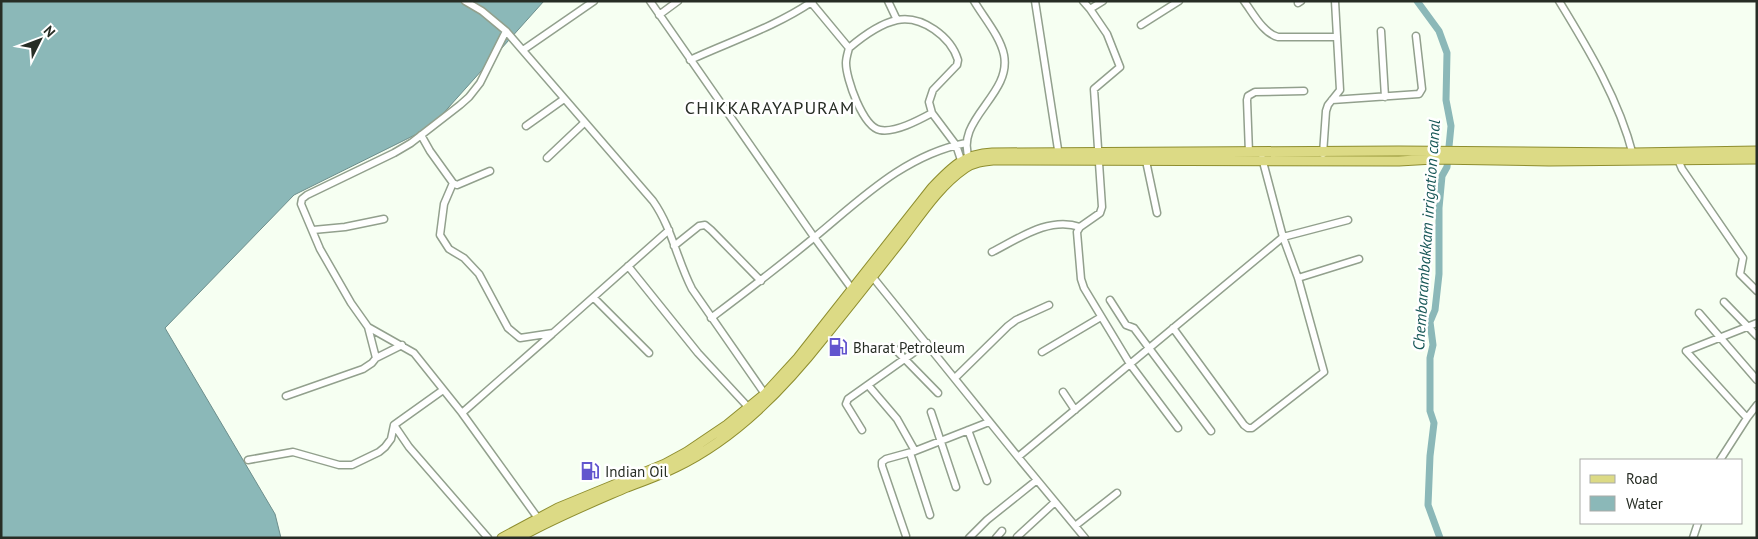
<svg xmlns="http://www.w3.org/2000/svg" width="1758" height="539" viewBox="0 0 1758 539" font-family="'PT Sans',sans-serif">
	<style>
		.water { fill: #8bb8b8; stroke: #6d8e8c }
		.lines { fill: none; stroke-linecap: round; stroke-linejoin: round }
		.canal { stroke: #8bb8b8; stroke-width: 7 }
		.minor-casing { stroke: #92a08d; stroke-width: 9 }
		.major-casing { stroke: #8e8e2f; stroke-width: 11 }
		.minor { stroke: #fff; stroke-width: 6 }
		.major { stroke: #dcda85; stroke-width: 9 }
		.labels { text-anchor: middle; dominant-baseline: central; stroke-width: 5; stroke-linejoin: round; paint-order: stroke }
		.poi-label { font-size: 15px; fill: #272d25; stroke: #fff; text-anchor: start }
		.water-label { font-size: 16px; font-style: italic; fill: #175757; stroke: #fff }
		.quarter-label { font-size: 18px; letter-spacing: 1px; fill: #272d25; stroke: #fff }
	</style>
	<rect width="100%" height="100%" fill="#f6fff2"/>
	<path class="water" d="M1,1h543l-113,126 -137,68 -129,133 110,186 6,24h-280z"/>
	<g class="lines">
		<path class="canal" d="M1417,1l22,30 8,22 -1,47 5,26 -4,41 -5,9 -3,32v66l-4,36 -5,12 3,23 -3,13v53l4,12 -4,33 -2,49 12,33"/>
		<g class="minor-casing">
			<path id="minor" d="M465,1l17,10 24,20 147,170c19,27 24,59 39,88l75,108
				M650,1l164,236 38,52
				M810,1l39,47c14,-12 30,-24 48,-28 25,-5 54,17 61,40l-1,5 -24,25 -4,12 3,11 24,32 6,18
				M888,1l9,19
				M1035,1l24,155
				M1083,1l7,8
				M1103,1l-13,8 17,25 13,33 -26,22 8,118 -2,6 -20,14 -3,5 4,47 3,9 46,76 48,64
				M1244,1c9,12 19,32 34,36h59l3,53 -12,15 -2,6 -3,43
				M1335,1l2,36
				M1559,1c30,49 60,99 74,154
				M1298,3l3,-2
				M659,15l19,-14
				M1141,25l38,-24
				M506,31l-26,52 -11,14 -9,8 -49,38 -17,10 -87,42 -5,4 -1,5 19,45 31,54 17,24 46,26 48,60 78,108
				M1381,31l4,66
				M849,48c-1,4 -3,10 -3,15 0,16 17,64 34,67 15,3 39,-10 52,-17
				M523,50l71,-49
				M690,60c41,-19 85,-33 123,-59
				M1332,100l87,-6 3,-5 -6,-53
				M526,126l38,-27
				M421,135l9,16 23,32 4,2 33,-14
				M1249,153l-2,-53 1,-4 7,-4 49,-1
				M1677,157l5,12 61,89 -3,16 17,17
				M547,158l37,-35
				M970,161c-18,-41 42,-65 34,-106 -4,-19 -20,-37 -30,-54
				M1146,161l11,52
				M453,183l-9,21 -4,31 9,14 15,9 15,16 29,54 12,10 33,-5 116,-103
				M313,230l32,-3 39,-8
				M674,246l25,-20 6,-1 6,5 50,51
				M992,252c26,-13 57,-36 88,-25
				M628,266l70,87 51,55
				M871,275l147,182 67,81
				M1298,278l61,-19
				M594,298l55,55
				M1110,300l16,25 8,3 77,103
				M1724,302l33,34
				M1699,313l58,67
				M711,318c36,-27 71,-54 105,-82 46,-38 89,-81 150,-93
				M1757,323l-71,28 61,67 10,-13
				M1173,328l71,97 4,3h4l72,-56 -26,-94 -15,-41 65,-17
				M892,346l46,47
				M1042,352l59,-35
				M376,358l26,-13
				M955,378l53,-52 8,-6 33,-15
				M868,385l29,34 18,32
				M1063,392l12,18
				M286,396l77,-27 9,-6 4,-5 -8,-31
				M931,412l25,75
				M462,413l90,-79
				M394,425l15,22 79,91
				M862,430l-16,-26 2,-5 79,-56
				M968,430l19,51
				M910,453l20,62
				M1018,457l265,-220 -21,-79
				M248,460l45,-8 46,13h13l27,-13 6,-5 6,-8 3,-14 49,-35
				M1720,460l27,-42
				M1075,526l42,-33
				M906,536l-24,-70v-4l4,-3 29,-8 74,-29
				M1017,537l38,-35
				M969,538l18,-18 50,-40
				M996,538l6,-7
				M1693,538l5,-15"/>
		</g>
		<g class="major-casing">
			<path id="major" d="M502,538l56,-30 107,-44 22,-12 40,-27 38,-31 33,-36 134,-170c19,-20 32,-34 60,-35l407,-2 234,2 124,-2
				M518,538c35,-20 72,-35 109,-51 16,-6 33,-12 49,-20 60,-29 108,-79 149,-131 26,-32 52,-65 77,-97 19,-25 37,-53 63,-71 9,-6 18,-7 28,-8l406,1 35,-2 115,2 208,-2"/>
		</g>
		<use href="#minor" class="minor"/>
		<use href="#major" class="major"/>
	</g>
	<defs>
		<g id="fuel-bare" transform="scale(1.5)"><path d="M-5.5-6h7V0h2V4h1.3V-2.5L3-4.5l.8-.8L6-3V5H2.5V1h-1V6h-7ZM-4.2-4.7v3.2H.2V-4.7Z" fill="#6255ce" stroke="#fff" stroke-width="2.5" paint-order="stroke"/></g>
	</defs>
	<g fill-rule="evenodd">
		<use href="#fuel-bare" x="838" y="347"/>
		<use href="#fuel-bare" x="590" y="471"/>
	</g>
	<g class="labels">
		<g class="poi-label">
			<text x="853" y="347">Bharat Petroleum</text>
			<text x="605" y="471">Indian Oil</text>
		</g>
		<g class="water-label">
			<text transform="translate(1426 235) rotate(-86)">Chembarambakkam irrigation canal</text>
		</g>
		<g class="quarter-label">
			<text x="770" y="107">CHIKKARAYAPURAM</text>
		</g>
	</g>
	<rect width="1758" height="539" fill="none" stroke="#272d25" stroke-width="5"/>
	<rect x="1580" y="459" width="162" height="65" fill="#ffffff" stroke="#a9aba8"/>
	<rect x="1590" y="475" width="25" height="8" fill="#dcda85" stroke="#a9aba8"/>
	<text x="1626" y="484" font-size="15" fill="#272d25">Road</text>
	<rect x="1590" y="496" width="25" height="15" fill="#8bb8b8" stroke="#a9aba8"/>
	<text x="1626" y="509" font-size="15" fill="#272d25">Water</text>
	<g transform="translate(40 40) rotate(48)" stroke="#ffffff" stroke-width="4" paint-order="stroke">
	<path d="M0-4L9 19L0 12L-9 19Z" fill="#272d25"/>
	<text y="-8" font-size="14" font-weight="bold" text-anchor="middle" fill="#272d25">N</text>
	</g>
</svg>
